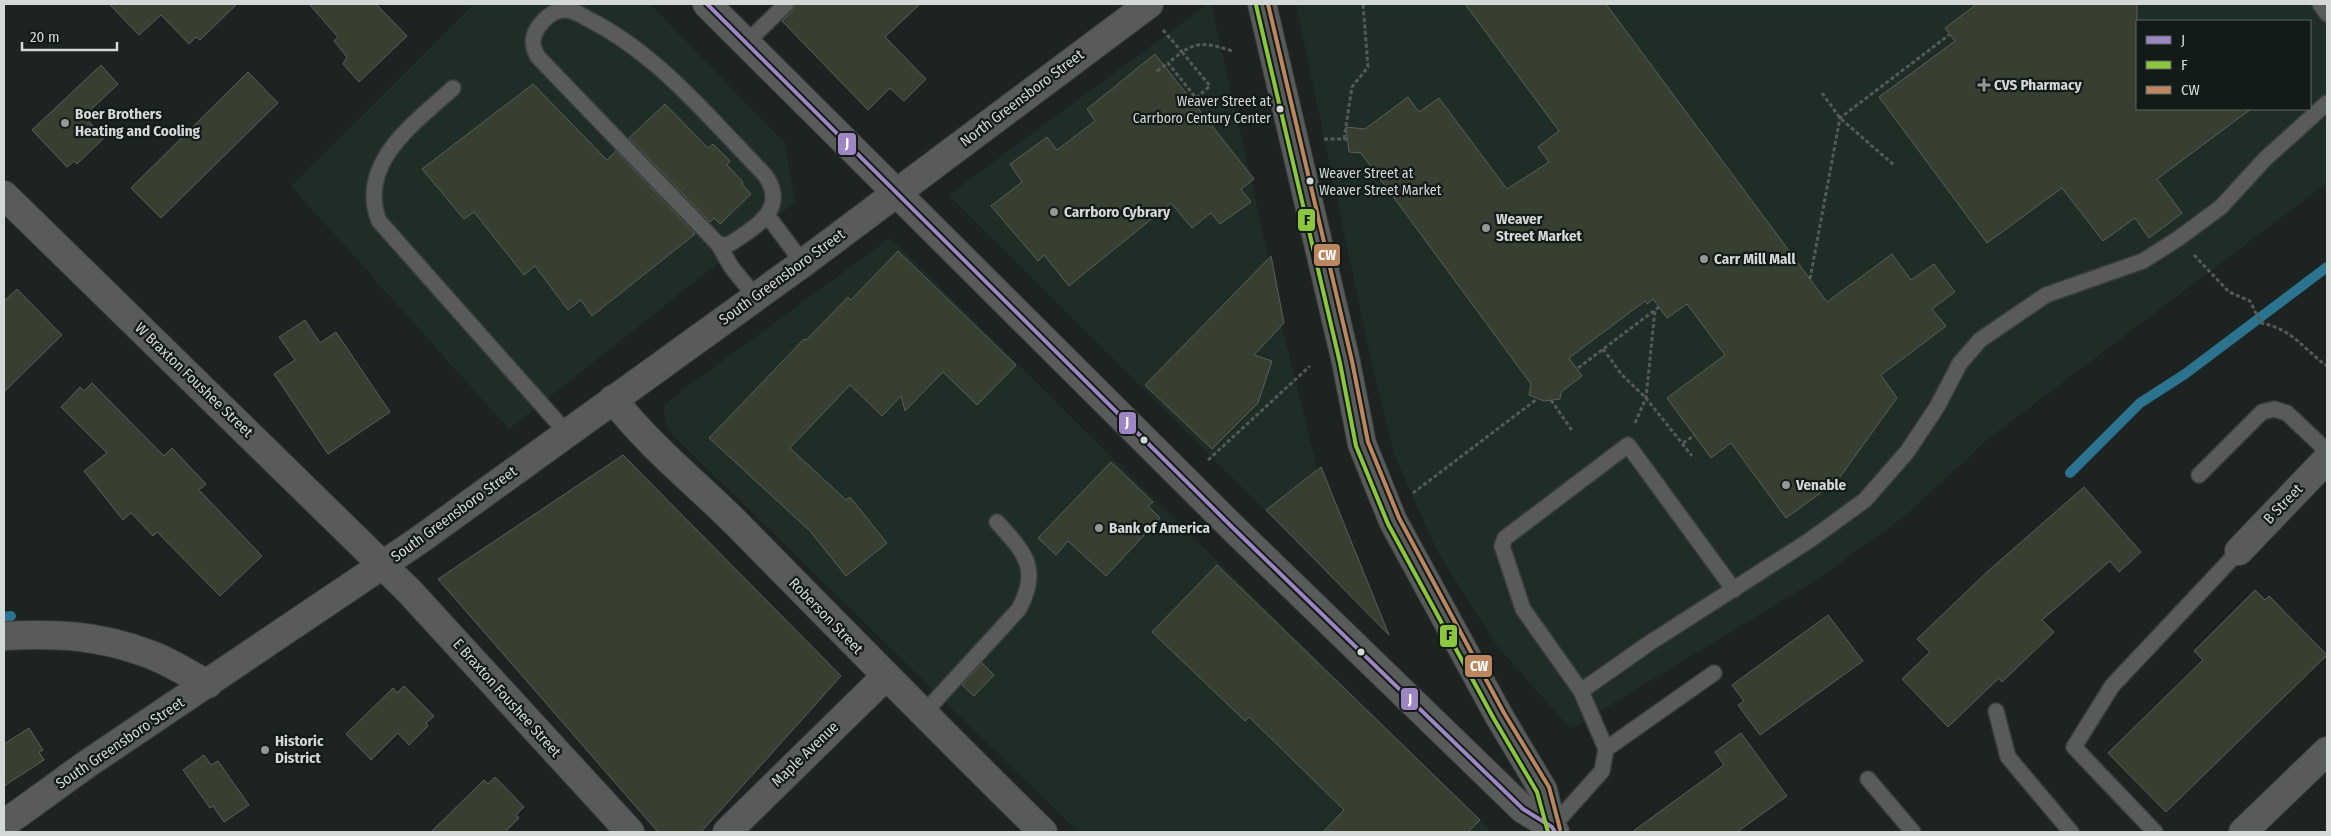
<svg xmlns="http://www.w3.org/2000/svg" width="2331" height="836" viewBox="0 0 2331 836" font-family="'Fira Sans Condensed',sans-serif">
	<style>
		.built { fill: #1f2d27; fill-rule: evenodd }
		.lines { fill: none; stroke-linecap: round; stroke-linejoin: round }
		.stream { stroke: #2c738f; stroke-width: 10 }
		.building { fill: #363f30; stroke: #5b5f5b }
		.service-casing { stroke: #393d3b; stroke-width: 18 }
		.minor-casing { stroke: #393d3b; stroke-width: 30 }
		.tertiary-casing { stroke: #393d3b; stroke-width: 30 }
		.secondary-casing { stroke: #393d3b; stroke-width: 30 }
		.path { stroke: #555957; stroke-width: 3; stroke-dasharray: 4 2.5; stroke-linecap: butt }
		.service { stroke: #585b59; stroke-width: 15 }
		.minor { stroke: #585b59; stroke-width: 28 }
		.tertiary { stroke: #585b59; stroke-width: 28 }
		.secondary { stroke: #585b59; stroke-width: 28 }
		.bus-1-casing { stroke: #121b17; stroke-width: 8 }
		.bus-2-casing { stroke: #121b17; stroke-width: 8 }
		.bus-3-casing { stroke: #121b17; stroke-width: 8 }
		.bus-1 { stroke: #9e86c3; stroke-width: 4 }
		.bus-2 { stroke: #8bc63e; stroke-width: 4 }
		.bus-3 { stroke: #bb8660; stroke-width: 4 }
		.poi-dot { fill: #939996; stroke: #121b17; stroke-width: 2 }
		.bus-dot { fill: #d3d9d6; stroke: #121b17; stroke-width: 2 }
		.labels { text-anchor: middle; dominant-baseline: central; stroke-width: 4.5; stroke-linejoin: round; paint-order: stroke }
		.bus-label { font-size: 14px; fill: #d3d9d6; stroke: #121b17; text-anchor: end }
		.poi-label { font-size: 15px; font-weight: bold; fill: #d3d9d6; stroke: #121b17; text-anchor: start }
		.street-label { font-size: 15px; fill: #d3d9d6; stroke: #121b17 }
		.line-badge { stroke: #121b17; stroke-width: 2 }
		.badge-label { font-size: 14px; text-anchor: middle; font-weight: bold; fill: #fff }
		.pale-badge-label { font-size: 14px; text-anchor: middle; font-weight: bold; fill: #111 }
	</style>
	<rect width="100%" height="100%" fill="#1d2320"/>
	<path class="built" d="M474,4h176l135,139 10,59 -286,227 -218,-243z
		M1208,4h3l43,188 28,134 34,139 58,154 -425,-424z
		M1296,4h1031v179l-339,256 -81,75 -86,63 -250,152 -74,-83 -60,-95 -43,-97 -22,-89zM2137,21h173v88h-173z
		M890,238l602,594h-414l-410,-402 -4,-13 1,-12 11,-10z"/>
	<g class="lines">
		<path class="stream" d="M2070,473l70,-70 45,-29 142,-107
			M4,617l7,-1"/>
	</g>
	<path class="building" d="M109,4h128l-37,36 -4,-3 -7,7 -28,-29 -22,20z
		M309,4h67l31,32 -48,46 -16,-18 4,-7 -13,-16 4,-4z
		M795,4h125l-35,33 41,42 -22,22 -14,-13 -22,22 -86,-89 11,-11z
		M1465,4h141l221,298 65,-48 19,26 23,-16 21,28 -23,17 14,17 -65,49 16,23 -60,83 -51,37 -55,-75 -20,15 -44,-60 58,-43 -38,-51 -20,14 -14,-19 -6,5 -2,-3 -76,57 13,18 -21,16 -1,7 -16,2 -15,-6 2,-11 -170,-231 -12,-1 -3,-25 19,2 43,-32 11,15 20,-14 68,91 42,-27 -11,-15 21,-16z
		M1977,4h160v105h114l-94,70 25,34 -33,25 -14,-20 -32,23 -41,-53 -75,55 -108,-146 76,-56 -10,-13z
		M1155,54l99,125 -13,10 10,13 -31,22 -9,-11 -19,15 -21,-25 -102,83 -25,-31 -6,6 -47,-55 31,-24 -12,-18 37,-27 10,13 38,-29 -8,-12z
		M101,65l17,19 -34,32 20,22 -27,26 -3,-3 -7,6 -35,-37z
		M248,72l30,31 -117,115 -30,-30z
		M533,84l74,76 9,-9 79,83 -103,82 -11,-16 -13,10 -33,-44 -11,9 -50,-63 -10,7 -42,-50z
		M665,104l43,44 5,-4 17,17 -3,4 16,17 -1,2 9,10 -31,30 -6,-6 -4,4 -81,-84z
		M898,251l118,114 -39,40 -34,-33 -38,39 -4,-15 -19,20 -32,-31 -60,63 56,52 4,-3 37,46 -41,33 -36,-45 -101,-93 95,-99 2,1 42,-43 3,3z
		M1271,256l13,67 -30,32 18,6 -14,42 -46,46 -67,-64z
		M17,289l45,46 -58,57v-91z
		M305,320l15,23 16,-11 54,80 -62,42 -54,-80 21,-14 -16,-23z
		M92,383l72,73 8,-8 34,36 -7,6 63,66 -42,40 -63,-64 -4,4 -22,-23 -8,7 -39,-49 23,-18 -46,-46 19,-20 4,4z
		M623,455l218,221 -140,156h-43l-220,-253z
		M1111,462l42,40 -5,4 12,12 -54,58 -38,-35 -12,14 -18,-17z
		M1321,467l68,168 -123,-125z
		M2084,487l57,65 -22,20 -9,-11 -68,59 12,12 -52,50 -3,-4 -51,49 -46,-48 28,-27 -13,-13 70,-67z
		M1217,565l263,255 -12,12h-145l21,-22 -95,-93 -4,4 -93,-89z
		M2255,590l10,10 4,-4 58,59 -161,157 -58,-59 95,-93 -9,-9z
		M1828,615l35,46 -103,74 -22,-30 6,-4 -12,-16z
		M982,663l12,12 -20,21 -12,-11z
		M404,686l30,30 -8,7 2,3 -19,19 -11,-12 -27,27 -25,-26 47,-46 4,5z
		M29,728l14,22 -4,2 5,8 -40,26v-42z
		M1741,733l46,63 -50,36h-105l92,-67 -9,-13z
		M204,755l7,10 7,-4 31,44 -25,17 -11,-16 -3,2 -27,-38z
		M495,777l29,30 -8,8 3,3 -14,14h-74l53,-52 4,4z"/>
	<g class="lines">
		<g class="service-casing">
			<path id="service" d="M2320,4l7,10
				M746,43l40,-39
				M453,88c-37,34 -97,75 -74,133l187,211
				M767,215l36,48
				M718,244l9,1 6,-3c25,-17 55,-34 32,-67 -53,-54 -104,-118 -173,-154 -8,-4 -17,-11 -27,-11 -12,0 -22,10 -28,19 -6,10 -5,18 1,28l180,187 14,24 23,28
				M2199,475l63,-63 12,-3 13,4 40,38
				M1581,691l67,-47 162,-104 55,-40 42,-48 30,-45 23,-44 20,-23 66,-45 97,-34 36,-23 42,-31 44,-48 62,-56
				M1996,711l12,46 63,75
				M923,714l96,-105c22,-41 5,-57 -22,-87
				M1606,749l108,-76
				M1868,779l45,53
				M1552,827l50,-56 4,-22 -25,-58 -58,-82 -21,-63 3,-8 123,-93 106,145
				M2155,832l-81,-85 38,-61 127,-135"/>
		</g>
		<g class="minor-casing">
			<path id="minor" d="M4,195l405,396 221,241
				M613,399c36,47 83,84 125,126 101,103 202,206 305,307
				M2239,551l88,-92
				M4,636c52,-3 95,-1 145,18 20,7 39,20 59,30
				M727,832l158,-155
				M2243,832l84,-81"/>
		</g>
		<g class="tertiary-casing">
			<path id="tertiary" d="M1262,4l84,358 16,82 31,77 106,195 44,74 9,37"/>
		</g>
		<g class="secondary-casing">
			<path id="secondary" d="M707,4l525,523 291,282 29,18 3,5
				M4,824l83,-60 331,-223 385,-278 346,-259"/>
		</g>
		<path class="path" d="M1163,30l19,22 -14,11
			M1157,71l11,-8 28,35 14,-12 -28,-34c17,-12 31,-7 50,-1
			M1822,93l18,25 55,48
			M1324,139h23
			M1344,139l8,-52 16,-20 -5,-63
			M2194,255l35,37 21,9 11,22c32,6 42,26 66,43
			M1810,279l30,-161 109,-83
			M1603,349l19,26 24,23 46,58
			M1578,368l81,-61
			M1551,400l22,32
			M1635,423l11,-25 9,-88
			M1683,443l12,-8
			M1208,460l102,-94
			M1413,493l124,-94"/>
		<use href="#service" class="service"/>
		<use href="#minor" class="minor"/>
		<use href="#tertiary" class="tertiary"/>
		<use href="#secondary" class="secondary"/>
		<g class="bus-1-casing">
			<path id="bus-1" d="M707,4l525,523 291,282 29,18 3,5"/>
		</g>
		<g class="bus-2-casing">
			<path id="bus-2" d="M1256,5l84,358 16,83 32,78 106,195 43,73 11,40"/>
		</g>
		<g class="bus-3-casing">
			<path id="bus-3" d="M1268,4l84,357 16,81 31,76 105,195 45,74 11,42"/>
		</g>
		<use href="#bus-1" class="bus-1"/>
		<use href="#bus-2" class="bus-2"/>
		<use href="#bus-3" class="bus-3"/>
	</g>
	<g class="poi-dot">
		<path d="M1981.5 77.5h5v5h5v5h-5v5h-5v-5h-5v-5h5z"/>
		<circle cx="65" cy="123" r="5"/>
		<circle cx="1054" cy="212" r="5"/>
		<circle cx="1486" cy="228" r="5"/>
		<circle cx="1704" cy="259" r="5"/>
		<circle cx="1786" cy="485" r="5"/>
		<circle cx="1099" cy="528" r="5"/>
		<circle cx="265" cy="750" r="5"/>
	</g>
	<g class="bus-dot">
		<circle cx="1280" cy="109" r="4.5"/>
		<circle cx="1310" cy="181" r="4.5"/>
		<circle cx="1144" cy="440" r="4.5"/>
		<circle cx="1361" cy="652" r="4.5"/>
	</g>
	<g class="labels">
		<g class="bus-label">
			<text x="1271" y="101">Weaver Street at<tspan x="1271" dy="17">Carrboro Century Center</tspan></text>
			<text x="1319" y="173" text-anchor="start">Weaver Street at<tspan x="1319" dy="17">Weaver Street Market</tspan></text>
		</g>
		<g class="poi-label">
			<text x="1994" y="85">CVS Pharmacy</text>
			<text x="75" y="114">Boer Brothers<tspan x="75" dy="17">Heating and Cooling</tspan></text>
			<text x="1064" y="212">Carrboro Cybrary</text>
			<text x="1496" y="219">Weaver<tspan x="1496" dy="17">Street Market</tspan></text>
			<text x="1714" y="259">Carr Mill Mall</text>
			<text x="1796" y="485">Venable</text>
			<text x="1109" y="528">Bank of America</text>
			<text x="275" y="741">Historic<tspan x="275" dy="17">District</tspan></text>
		</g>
		<g class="street-label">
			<text transform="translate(1022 98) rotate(-37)">North Greensboro Street</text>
			<text transform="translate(782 277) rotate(-36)">South Greensboro Street</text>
			<text transform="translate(194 380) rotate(44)">W Braxton Foushee Street</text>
			<text transform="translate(2283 504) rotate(-46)">B Street</text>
			<text transform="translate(454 514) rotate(-36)">South Greensboro Street</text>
			<text transform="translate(826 616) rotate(46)">Roberson Street</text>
			<text transform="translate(507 698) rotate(48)">E Braxton Foushee Street</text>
			<text transform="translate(120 743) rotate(-34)">South Greensboro Street</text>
			<text transform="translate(805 754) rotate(-44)">Maple Avenue</text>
		</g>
	</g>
	<g class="line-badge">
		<rect x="837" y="132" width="20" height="24" rx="5" fill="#9e86c3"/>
		<rect x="1297" y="208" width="19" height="24" rx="5" fill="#8bc63e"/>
		<rect x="1313" y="243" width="28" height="24" rx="5" fill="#bb8660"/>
		<rect x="1118" y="411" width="19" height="24" rx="5" fill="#9e86c3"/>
		<rect x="1439" y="624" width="19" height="24" rx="5" fill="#8bc63e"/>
		<rect x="1464" y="654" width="29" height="24" rx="5" fill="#bb8660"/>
		<rect x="1400" y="687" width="19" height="24" rx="5" fill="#9e86c3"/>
	</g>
	<g class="badge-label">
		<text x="847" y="148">J</text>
		<text x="1327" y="260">CW</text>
		<text x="1127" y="427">J</text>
		<text x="1479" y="671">CW</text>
		<text x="1410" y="704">J</text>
	</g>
	<g class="pale-badge-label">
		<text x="1307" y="225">F</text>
		<text x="1449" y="640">F</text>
	</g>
	<rect width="2331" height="836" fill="none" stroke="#d3d9d6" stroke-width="10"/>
	<rect x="2136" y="20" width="175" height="90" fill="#121b17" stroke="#5f6763"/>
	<rect x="2146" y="36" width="25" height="8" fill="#9e86c3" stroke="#5f6763"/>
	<text x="2181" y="45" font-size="15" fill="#d3d9d6">J</text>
	<rect x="2146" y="61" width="25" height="8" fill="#8bc63e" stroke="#5f6763"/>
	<text x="2181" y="70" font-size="15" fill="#d3d9d6">F</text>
	<rect x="2146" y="86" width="25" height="8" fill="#bb8660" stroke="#5f6763"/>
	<text x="2181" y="95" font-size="15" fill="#d3d9d6">CW</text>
	<path d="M22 42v8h95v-8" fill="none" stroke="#d3d9d6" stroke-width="2.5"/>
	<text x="30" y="42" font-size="15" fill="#d3d9d6" stroke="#121b17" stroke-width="4" paint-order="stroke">20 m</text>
</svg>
